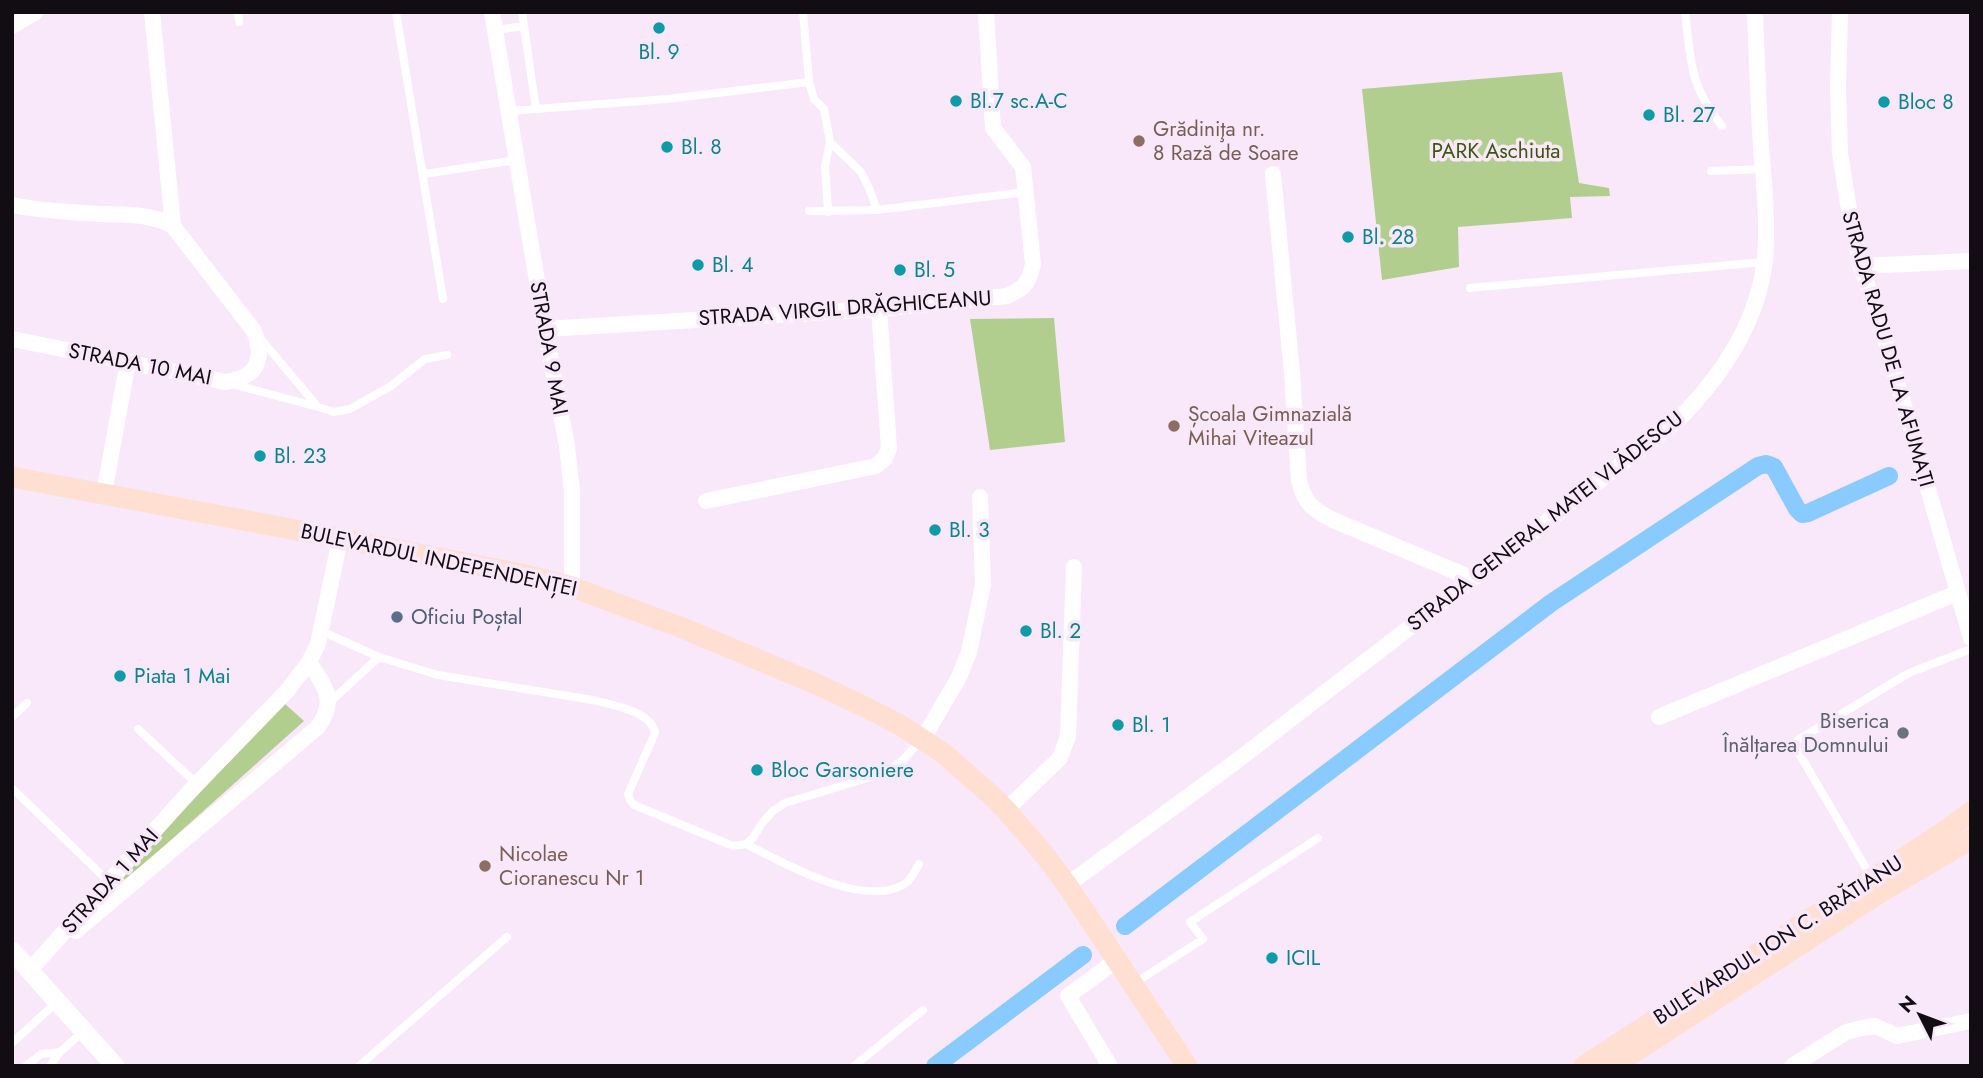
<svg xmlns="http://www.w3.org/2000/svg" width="1983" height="1078" viewBox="0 0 1983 1078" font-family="Jost,sans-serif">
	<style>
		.green { fill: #b1ce8f }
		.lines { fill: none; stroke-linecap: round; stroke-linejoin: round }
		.canal { stroke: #89cbfe; stroke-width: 18 }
		.service { stroke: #fff; stroke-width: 8 }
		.minor { stroke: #fff; stroke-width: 16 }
		.tertiary { stroke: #fff; stroke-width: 19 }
		.secondary { stroke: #ffdfd1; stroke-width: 21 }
		.culture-dot { fill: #0f9aa8; stroke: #f9e8fa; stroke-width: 2.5 }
		.education-dot { fill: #8d6e63; stroke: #f9e8fa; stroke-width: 2.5 }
		.service-dot { fill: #5c6f8a; stroke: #f9e8fa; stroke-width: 2.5 }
		.worship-dot { fill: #6b7280; stroke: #f9e8fa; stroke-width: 2.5 }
		.labels { text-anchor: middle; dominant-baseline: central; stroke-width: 7; stroke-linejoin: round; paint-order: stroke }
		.culture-label { font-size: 21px; fill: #0d838f; stroke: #f9e8fa; text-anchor: start }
		.education-label { font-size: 21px; fill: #785e54; stroke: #f9e8fa; text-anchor: start }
		.park-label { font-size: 21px; fill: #3c570d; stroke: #f9e8fa }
		.street-label { font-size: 21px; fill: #120d13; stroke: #f9e8fa }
		.service-label { font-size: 21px; fill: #4e5e75; stroke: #f9e8fa; text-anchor: start }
		.worship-label { font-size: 21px; fill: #5b616d; stroke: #f9e8fa; text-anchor: end }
	</style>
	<rect width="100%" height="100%" fill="#f9e8fa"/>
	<path class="green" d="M1562,72l17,111 30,5 1,8 -40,1 2,21 -114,9 1,40 -77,13 -20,-191z
		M1054,318l11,124 -75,8 -20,-131z
		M284,703l20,18 -179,160 -4,-4z"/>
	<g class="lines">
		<path class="canal" d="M1125,926l426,-323 207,-137 8,-2 8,3 23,42 5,5 6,-1 81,-37
			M935,1066l148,-111"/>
		<path class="service" d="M238,12l1,10
			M396,12l47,287
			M522,12l14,97
			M803,12l6,70 5,17 10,10 6,33 31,30 8,16 8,22 149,-18
			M1685,12c6,50 4,73 37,114
			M495,30l29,-4
			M509,111l158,-12 142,-17
			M1711,171l52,-2
			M424,174l93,-14
			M809,211l68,-1
			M828,212l-3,-46 5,-24
			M1470,288l294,-26
			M232,384l86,23 -58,-69
			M318,407l16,5 16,-3 41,-23 34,-27 22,-4
			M321,631l58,26 59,18 155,25c19,5 58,11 62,33l-27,61 2,6 4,5 99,41 13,-2 7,-6 9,-15 11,-12 12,-8 99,-30 18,-12 19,-21
			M329,703l50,-46
			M12,717l15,-14
			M138,729l59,55
			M12,788l97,94
			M746,844c38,19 115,64 157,41 8,-4 11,-13 16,-21
			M1872,878l-79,-135 116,-70 62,-24
			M1135,983l68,-44 -13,-17 128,-84
			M12,1043l46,-42
			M26,1066l15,-12 19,-2 24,-21
			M50,1066l10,-14
			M359,1066l148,-129
			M854,1066l69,-56"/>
		<path class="minor" d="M492,12l53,317 22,117 5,46v95
			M1840,12l-2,76 2,65 8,51 13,62 21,63 89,309
			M12,26l24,-14
			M1273,174l19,199 7,107c5,23 13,29 34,40l138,58
			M12,205c29,6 58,7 87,9 26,1 52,-1 74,12
			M1861,266l110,-5
			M545,329l334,-20 128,-13c18,-8 22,-13 26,-32l-10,-97 -30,-39 -7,-116
			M12,339l214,43c32,-5 39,-23 28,-51l-81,-105 -21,-214
			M104,494l24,-133
			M706,501l170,-35 9,-8 4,-10 -10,-139
			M1659,717l298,-124
			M923,739l36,-62 10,-25 14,-67 -3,-88
			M1006,810l54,-52 8,-22 6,-169
			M1067,885l167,-122 443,-342c44,-44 81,-99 88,-162 3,-37 -1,-76 -4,-113 -3,-44 -4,-89 -6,-134
			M76,931l242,-204c19,-27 7,-40 -9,-65
			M30,970l160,-179 97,-100 22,-29 9,-18 22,-105
			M1110,1066l-42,-70 49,-36
			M1792,1066l54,-34 16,-4 13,-2 22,10 74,-15"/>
		<path class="tertiary" d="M12,951l103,115"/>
		<path class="secondary" d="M12,477l290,54 219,43 51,13 108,40 134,56 49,23 37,19 43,28 47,41 16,16 38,44 23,31 120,181
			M1584,1066l355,-231 32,-23
			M1613,1066l268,-174 90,-53"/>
	</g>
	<g class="culture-dot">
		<circle cx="659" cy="28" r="7"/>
		<circle cx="956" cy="101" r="7"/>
		<circle cx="1884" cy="102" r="7"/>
		<circle cx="1649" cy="115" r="7"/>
		<circle cx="667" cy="147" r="7"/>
		<circle cx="1348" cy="237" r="7"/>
		<circle cx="698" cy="265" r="7"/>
		<circle cx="900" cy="270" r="7"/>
		<circle cx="260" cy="456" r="7"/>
		<circle cx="935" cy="530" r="7"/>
		<circle cx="1026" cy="631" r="7"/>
		<circle cx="120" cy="676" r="7"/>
		<circle cx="1118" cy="725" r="7"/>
		<circle cx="757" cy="770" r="7"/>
		<circle cx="1272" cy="958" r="7"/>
	</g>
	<g class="education-dot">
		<circle cx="1139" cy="141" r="7"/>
		<circle cx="1174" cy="426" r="7"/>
		<circle cx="485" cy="866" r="7"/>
	</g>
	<circle class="service-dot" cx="397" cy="617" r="7"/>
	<circle class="worship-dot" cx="1903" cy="733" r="7"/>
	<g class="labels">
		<g class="culture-label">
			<text x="659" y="52" text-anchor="middle">Bl. 9</text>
			<text x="970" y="101">Bl.7 sc.A-C</text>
			<text x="1898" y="102">Bloc 8</text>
			<text x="1663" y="115">Bl. 27</text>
			<text x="681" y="147">Bl. 8</text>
			<text x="1362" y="237">Bl. 28</text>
			<text x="712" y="265">Bl. 4</text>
			<text x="914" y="270">Bl. 5</text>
			<text x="274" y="456">Bl. 23</text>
			<text x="949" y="530">Bl. 3</text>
			<text x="1040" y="631">Bl. 2</text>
			<text x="134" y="676">Piata 1 Mai</text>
			<text x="1132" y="725">Bl. 1</text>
			<text x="771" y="770">Bloc Garsoniere</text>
			<text x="1286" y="958">ICIL</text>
		</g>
		<g class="education-label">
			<text x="1153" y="129">Grădiniţa nr.<tspan x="1153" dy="24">8 Rază de Soare</tspan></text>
			<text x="1188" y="414">Școala Gimnazială<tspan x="1188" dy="24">Mihai Viteazul</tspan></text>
			<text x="499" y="854">Nicolae<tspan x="499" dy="24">Cioranescu Nr 1</tspan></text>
		</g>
		<g class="park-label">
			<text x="1496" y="151">PARK Aschiuta</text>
		</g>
		<g class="street-label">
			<text transform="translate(845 308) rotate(-4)">STRADA VIRGIL DRĂGHICEANU</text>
			<text transform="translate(549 348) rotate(80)">STRADA 9 MAI</text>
			<text transform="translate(1888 349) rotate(74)">STRADA RADU DE LA AFUMAȚI</text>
			<text transform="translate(140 364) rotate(11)">STRADA 10 MAI</text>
			<text transform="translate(1545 521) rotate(-38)">STRADA GENERAL MATEI VLĂDESCU</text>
			<text transform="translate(439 560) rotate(12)">BULEVARDUL INDEPENDENȚEI</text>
			<text transform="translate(110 881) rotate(-48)">STRADA 1 MAI</text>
			<text transform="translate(1778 940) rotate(-33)">BULEVARDUL ION C. BRĂTIANU</text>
		</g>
		<g class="service-label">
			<text x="411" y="617">Oficiu Poștal</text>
		</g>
		<g class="worship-label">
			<text x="1889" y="721">Biserica<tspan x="1889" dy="24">Înălțarea Domnului</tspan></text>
		</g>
	</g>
	<rect width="1983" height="1078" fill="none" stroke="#120d13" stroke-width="28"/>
	<g transform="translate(1920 1015) rotate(312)" stroke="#f9e8fa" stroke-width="5" paint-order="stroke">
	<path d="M0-5L12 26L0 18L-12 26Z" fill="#120d13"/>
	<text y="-10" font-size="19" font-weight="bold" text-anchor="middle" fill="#120d13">N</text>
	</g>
</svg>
